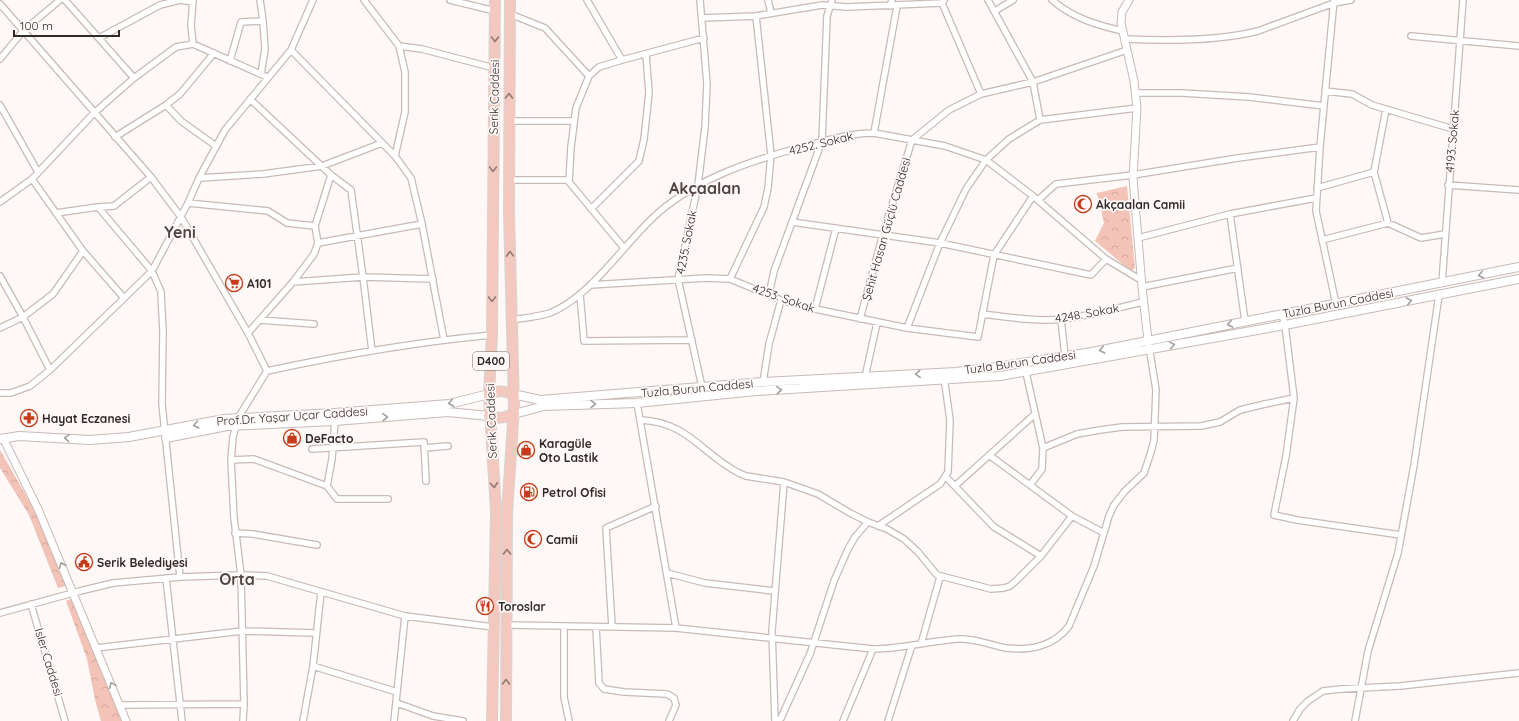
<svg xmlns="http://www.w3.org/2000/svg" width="1519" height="721" viewBox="0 0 1519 721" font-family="Quicksand,sans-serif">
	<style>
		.park { fill: url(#park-crowns) }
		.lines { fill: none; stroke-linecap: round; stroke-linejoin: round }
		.minor-casing { stroke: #c8bab6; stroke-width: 8 }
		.tertiary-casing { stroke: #c8bab6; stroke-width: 9 }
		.secondary-casing { stroke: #c8bab6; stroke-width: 10 }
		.trunk-casing { stroke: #d6d4d4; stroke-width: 12 }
		.minor { stroke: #fff; stroke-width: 5.5 }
		.tertiary { stroke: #fff; stroke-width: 7 }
		.secondary { stroke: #fff; stroke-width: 8 }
		.trunk { stroke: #f3c8be; stroke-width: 10 }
		.oneway { stroke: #927974 }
		.oneway2 { stroke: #a29f9f }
		.labels { text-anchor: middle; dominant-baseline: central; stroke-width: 3.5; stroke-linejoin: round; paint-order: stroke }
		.shield { fill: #fef8f7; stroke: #6e6867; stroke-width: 1 }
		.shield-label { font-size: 11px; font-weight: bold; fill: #302a29 }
		.street-label { font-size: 12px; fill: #302a29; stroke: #fef8f7 }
		.poi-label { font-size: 12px; font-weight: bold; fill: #302a29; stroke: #fef8f7; text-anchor: start }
		.district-label { font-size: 16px; font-weight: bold; fill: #514542; stroke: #fef8f7 }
	</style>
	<defs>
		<pattern id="park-crowns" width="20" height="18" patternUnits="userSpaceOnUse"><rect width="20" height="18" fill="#f4c3b7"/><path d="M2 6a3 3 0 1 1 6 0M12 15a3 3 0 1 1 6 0" fill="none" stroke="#d2a89d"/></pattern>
	</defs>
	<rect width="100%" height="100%" fill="#fef8f7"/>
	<path class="park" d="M1127,186l8,82 -4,3 -36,-30 9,-18 -7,-30z
		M0,450l40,70 26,66 -8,2 -29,-73 -29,-47z
		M73,598l49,123h-21l-6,-21 -8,-41 -21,-58z"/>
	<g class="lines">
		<g class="minor-casing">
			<path id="minor" d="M65,0l69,78
				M364,0l35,46 6,26v40l-10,44
				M450,0l45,11
				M587,0l35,60
				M700,0l7,84 -2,43 -7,58 -20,94 24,108
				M768,0l3,13
				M988,0l45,82 7,38
				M1052,0c21,18 44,25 71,31
				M1334,0l-14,147 -4,64 20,93
				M942,3l39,91
				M0,4l151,173 30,40 67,116 19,38 -29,47 -5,19 -2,23 3,58 7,57 3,129 -1,17
				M890,6l2,-6
				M995,11l18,-11
				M510,14l35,14 44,48
				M702,18l54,-2 66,-11 25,2 95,-4 2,-3
				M1411,36l108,10
				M99,38l61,-33 20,-5 13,2
				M1125,39c41,2 93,2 133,-8l76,-28 17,-3
				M193,44l-2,-19 2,-25
				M399,46l23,3 72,19
				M291,50l104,106 16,22 11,46 22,116
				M0,59l23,-28 37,-31
				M230,61l11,-39 22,-1 -3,-21
				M261,74l4,-25 -2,-28
				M1325,91l27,3 20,11 81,24
				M1136,93h46l67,4 75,9
				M250,99l81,76 20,15 12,87 9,74
				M0,105l38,67
				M166,105l15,16 35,25
				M1386,109l-12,63 14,51
				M509,121h65
				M874,133l23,-127
				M115,137l51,-32 14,-11 34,-41
				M199,178l64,-4 59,-8 60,-23
				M32,179l51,72 41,47
				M509,180h60
				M1448,185l71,5
				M1317,188l57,-16
				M1038,200l18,-16 77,-9 105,-17 82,-11
				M0,202l32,-23 62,-66 40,-35 42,-31 17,-3 74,33
				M188,203l80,8 19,12 28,3 3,17 -4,11 -21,28 -45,51
				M98,207l54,64 9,21 2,40 -1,72 18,173
				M591,209l48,-48 5,-22 5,-46 -3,-39
				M56,213l42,-6 16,-1 37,-29
				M1230,214l15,107
				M792,222l148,21 151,32 15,-16
				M315,226l16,-51
				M1138,238l92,-24 86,-16
				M1322,240l66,-17 33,15 24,-4
				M318,243l104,-19
				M624,248l-55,-66 2,-35 5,-39 13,-32 10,-9 23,-7 82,-22
				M0,276l23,41 27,53
				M730,279l34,-72 4,-19 3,-33 -15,-139
				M293,282l70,-5 70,2
				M1442,283l21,-283
				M590,285l116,-7 24,1 51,21 34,9 92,19 71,9 16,-82 39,-59
				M1142,287l96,-19
				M580,294l4,47 108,-1
				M769,295l5,-24 48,-130 5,-125 5,-16
				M815,309l21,-81
				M982,314c26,3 54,8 80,5 27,-3 55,-11 81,-17
				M1282,315l3,10 9,73 -8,58 -12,59 23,5 104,15
				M860,319l23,-85 29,-94 37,-30 32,-16 52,-12 94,-32
				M1061,319l4,37
				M260,320l54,4
				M511,320c13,-2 26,-3 39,-7 42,-17 74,-70 108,-100 41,-36 96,-53 147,-67 23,-6 45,-13 69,-13l71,13 41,14 47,36 73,63 35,21
				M0,328l23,-11 30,-23 30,-43
				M907,328l33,-85 26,-54 20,-29 23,-21 31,-19 97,-12
				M1025,368l18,80 -1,21 -12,16
				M267,371c74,-16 149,-29 225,-36
				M865,377l12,-54
				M763,382l6,-38 12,-44
				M0,393h11l19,-7 20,-16 102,-99 36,-68 11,-25 26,-48 66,-80 22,-50
				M637,403l39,225
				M641,420c47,2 61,34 98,53l7,3 38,6 34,12 32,19 18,9 19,7 17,10 14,13 19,23 54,14 13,-1 6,-2 7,-6 24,-24 31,-40
				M424,448l24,-2
				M1043,448l34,-14 23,-4 22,-3 79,-1 19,-4 20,-12 25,-6 29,-6
				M312,449l112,-7 2,39
				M989,455l83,61 32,17
				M231,460l23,-1 73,27 10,13h51
				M946,477l48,50 47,29
				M327,486l5,-27 3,-38
				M955,486l80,-72
				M878,526l62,-42 8,-12 2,-52 -6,-43
				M235,533l18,1 64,11
				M667,573l38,10 69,8
				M166,578l16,143
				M31,604l34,117
				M0,613l80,-22 33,-8 67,-6 61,-2 26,1 138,40 88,11
				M507,625l169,3 197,21c28,0 56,-8 85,-10 17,-1 32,6 48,9 24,3 48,-2 63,-22l25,-60 15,-50 5,-11 11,-14 19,-18 7,-21 3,-12 2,-50 -7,-44
				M564,626v71l5,24
				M596,627l3,56 5,6 20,3 43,2 7,4 2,7 -7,16
				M612,627l-6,-99 50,-22
				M921,644l19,-67
				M96,648l146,-17 74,2
				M313,666l84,26
				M397,703l36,13 30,5
				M120,705l124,-1
				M303,721l10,-55 8,-74
				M394,721l11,-105
				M775,721l-3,-90 12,-149
				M778,721l3,-3 29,-64 24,-73 14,-32 7,-12 13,-15
				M843,721l30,-72
				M888,721l24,-76
				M1293,721l7,-12 8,-8 15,-10 18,-2 59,-3 119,-13
				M1355,721l13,-70 30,-98 16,-88 25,-170"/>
		</g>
		<g class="tertiary-casing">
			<path id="tertiary" d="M1129,0l-7,12 -1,11 13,58 3,27 -4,70 9,109 6,53
				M3,438l35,71 88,212"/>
		</g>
		<g class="secondary-casing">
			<path id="secondary" d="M513,394l27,6 223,-18 193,-10 34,-4 102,-16 427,-85
				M514,414l30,-8 93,-3 119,-12 244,-15 285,-51 234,-46
				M166,438l61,-12 108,-5 113,-9 41,4
				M0,439l19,-3 71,4 39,-3 95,-18 110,-6 115,-9 40,-10"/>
		</g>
		<g class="trunk-casing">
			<path id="trunk" d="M489,394c9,-4 15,-3 24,0
				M489,416c10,3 15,2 25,-2
				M492,721l4,-209 -7,-118 3,-59 3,-335
				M506,721l1,-208 7,-106 -5,-195 1,-212"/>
		</g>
		<use href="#minor" class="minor"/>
		<use href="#tertiary" class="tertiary"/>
		<use href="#secondary" class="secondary"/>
		<use href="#trunk" class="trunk"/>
	</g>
	<defs><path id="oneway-chevron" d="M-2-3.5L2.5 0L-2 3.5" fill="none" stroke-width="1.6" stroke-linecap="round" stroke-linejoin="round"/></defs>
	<g class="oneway">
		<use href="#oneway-chevron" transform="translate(495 39) rotate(90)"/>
		<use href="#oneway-chevron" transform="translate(509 96) rotate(-89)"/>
		<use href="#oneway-chevron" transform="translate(493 169) rotate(91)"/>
		<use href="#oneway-chevron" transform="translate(510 254) rotate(-91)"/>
		<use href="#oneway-chevron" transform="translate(492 299) rotate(91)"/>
		<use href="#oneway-chevron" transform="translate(494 485) rotate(86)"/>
		<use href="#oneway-chevron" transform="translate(507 552) rotate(-90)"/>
		<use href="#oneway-chevron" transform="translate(506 682) rotate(-90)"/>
	</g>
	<g class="oneway2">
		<use href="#oneway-chevron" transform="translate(1481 275) rotate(169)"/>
		<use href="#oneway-chevron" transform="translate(1409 301) rotate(-11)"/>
		<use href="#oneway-chevron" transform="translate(1230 324) rotate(169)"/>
		<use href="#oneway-chevron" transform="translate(1172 345) rotate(-10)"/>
		<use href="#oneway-chevron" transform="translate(1102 350) rotate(169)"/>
		<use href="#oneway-chevron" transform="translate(918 374) rotate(177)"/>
		<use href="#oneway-chevron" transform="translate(779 390) rotate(-4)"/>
		<use href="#oneway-chevron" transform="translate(451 403) rotate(169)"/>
		<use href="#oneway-chevron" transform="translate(593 404) rotate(-1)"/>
		<use href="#oneway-chevron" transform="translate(385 417) rotate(-4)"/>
		<use href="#oneway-chevron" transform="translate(196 425) rotate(169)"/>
		<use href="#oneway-chevron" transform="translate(67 438) rotate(-177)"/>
		<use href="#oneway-chevron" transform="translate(62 565) rotate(-113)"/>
		<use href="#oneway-chevron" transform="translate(112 685) rotate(-112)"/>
	</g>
	<defs>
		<g id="mosque-ring" transform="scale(0.9)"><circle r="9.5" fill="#fef8f7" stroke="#c63c1b" stroke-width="1.5"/><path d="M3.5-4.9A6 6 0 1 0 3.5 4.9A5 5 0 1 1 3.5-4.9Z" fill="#c63c1b"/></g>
		<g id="supermarket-ring" transform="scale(0.9)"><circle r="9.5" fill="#fef8f7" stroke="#c63c1b" stroke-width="1.5"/><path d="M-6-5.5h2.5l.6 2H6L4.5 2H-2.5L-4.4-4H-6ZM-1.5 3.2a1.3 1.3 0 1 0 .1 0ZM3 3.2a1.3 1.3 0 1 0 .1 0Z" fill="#c63c1b"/></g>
		<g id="pharmacy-ring" transform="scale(0.9)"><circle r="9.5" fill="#fef8f7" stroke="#c63c1b" stroke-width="1.5"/><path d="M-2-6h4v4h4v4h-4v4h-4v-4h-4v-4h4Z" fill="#c63c1b"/></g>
		<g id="shop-ring" transform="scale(0.9)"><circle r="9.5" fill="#fef8f7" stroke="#c63c1b" stroke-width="1.5"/><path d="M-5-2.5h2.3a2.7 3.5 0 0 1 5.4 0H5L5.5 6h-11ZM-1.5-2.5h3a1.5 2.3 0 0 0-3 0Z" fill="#c63c1b"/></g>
		<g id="fuel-ring" transform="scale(0.9)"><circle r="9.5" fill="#fef8f7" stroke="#c63c1b" stroke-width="1.5"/><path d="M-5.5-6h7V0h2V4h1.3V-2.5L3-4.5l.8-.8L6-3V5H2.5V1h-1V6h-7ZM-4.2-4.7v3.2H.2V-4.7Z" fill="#c63c1b"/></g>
		<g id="civic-ring" transform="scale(0.9)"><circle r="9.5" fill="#fef8f7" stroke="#c63c1b" stroke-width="1.5"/><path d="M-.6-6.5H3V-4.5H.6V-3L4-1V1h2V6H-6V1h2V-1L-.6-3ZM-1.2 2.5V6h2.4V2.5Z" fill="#c63c1b"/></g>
		<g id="restaurant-ring" transform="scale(0.9)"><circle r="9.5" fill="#fef8f7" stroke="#c63c1b" stroke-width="1.5"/><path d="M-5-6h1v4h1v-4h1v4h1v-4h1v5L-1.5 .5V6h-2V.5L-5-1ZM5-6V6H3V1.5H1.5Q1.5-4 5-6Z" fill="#c63c1b"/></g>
	</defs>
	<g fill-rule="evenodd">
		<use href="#mosque-ring" x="1083" y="204"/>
		<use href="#supermarket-ring" x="234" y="283"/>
		<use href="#pharmacy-ring" x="29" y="418"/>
		<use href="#shop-ring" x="292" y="438"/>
		<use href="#shop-ring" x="526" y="450"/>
		<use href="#fuel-ring" x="529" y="492"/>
		<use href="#mosque-ring" x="533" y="539"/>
		<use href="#civic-ring" x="84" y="562"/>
		<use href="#restaurant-ring" x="485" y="606"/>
	</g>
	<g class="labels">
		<rect class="shield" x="473" y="352" width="36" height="18" rx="3"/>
		<g class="shield-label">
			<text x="491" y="361">D400</text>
		</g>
		<g class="street-label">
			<text transform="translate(494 97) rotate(-89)">Serik Caddesi</text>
			<text transform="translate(1452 141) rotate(-85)">4193. Sokak</text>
			<text transform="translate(821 143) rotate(-14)">4252. Sokak</text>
			<text transform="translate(886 229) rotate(-74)">Şehit Hasan Güçlü Caddesi</text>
			<text transform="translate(686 242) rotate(-79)">4235. Sokak</text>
			<text transform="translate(784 298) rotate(19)">4253. Sokak</text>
			<text transform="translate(1338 303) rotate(-11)">Tuzla Burun Caddesi</text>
			<text transform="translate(1087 313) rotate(-10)">4248. Sokak</text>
			<text transform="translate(1020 362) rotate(-8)">Tuzla Burun Caddesi</text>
			<text transform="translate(697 388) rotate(-5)">Tuzla Burun Caddesi</text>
			<text transform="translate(292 416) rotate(-4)">Prof.Dr. Yaşar Uçar Caddesi</text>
			<text transform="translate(491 421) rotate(-92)">Serik Caddesi</text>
			<text transform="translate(49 662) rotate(73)">Isler Caddesi</text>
		</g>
		<g class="poi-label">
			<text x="1096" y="204">Akçaalan Camii</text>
			<text x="247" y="283">A101</text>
			<text x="42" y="418">Hayat Eczanesi</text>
			<text x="305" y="438">DeFacto</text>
			<text x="539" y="443">Karagüle<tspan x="539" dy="14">Oto Lastik</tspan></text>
			<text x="542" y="492">Petrol Ofisi</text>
			<text x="546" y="539">Camii</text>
			<text x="97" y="562">Serik Belediyesi</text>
			<text x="498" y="606">Toroslar</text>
		</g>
		<g class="district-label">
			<text x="705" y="188">Akçaalan</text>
			<text x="180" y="232">Yeni</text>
			<text x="237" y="579">Orta</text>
		</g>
	</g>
	<path d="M14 30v6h105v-6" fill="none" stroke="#302a29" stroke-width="2"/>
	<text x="20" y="30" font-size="12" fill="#302a29" stroke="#fef8f7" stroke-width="3" paint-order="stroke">100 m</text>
</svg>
